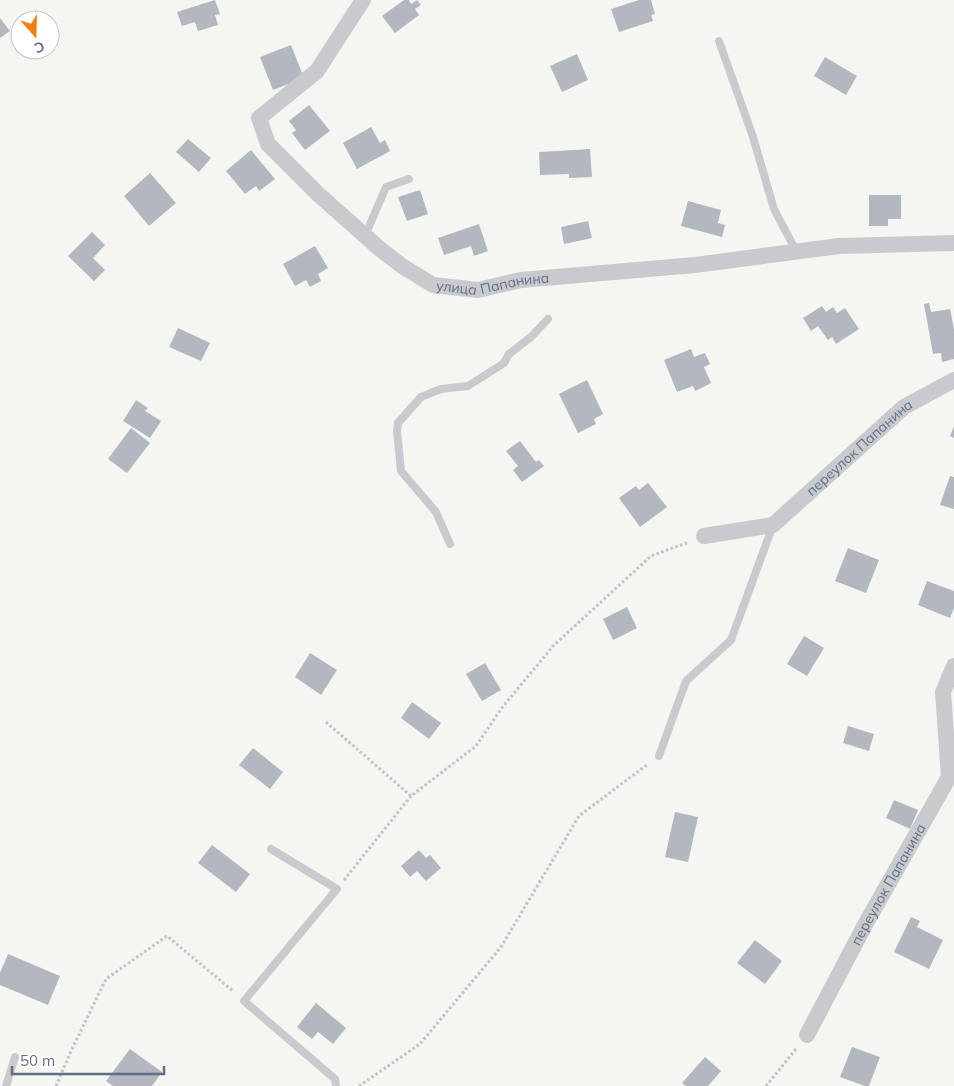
<svg xmlns="http://www.w3.org/2000/svg" width="954" height="1086" viewBox="0 0 954 1086" font-family="Mulish,sans-serif">
	<style>
		.building { fill: #b3b8c0 }
		.lines { fill: none; stroke-linecap: round; stroke-linejoin: round }
		.path { stroke: #c0c2c4; stroke-width: 3; stroke-dasharray: 2.5 2.5; stroke-linecap: butt }
		.lane { stroke: #c8cace; stroke-width: 8 }
		.street { stroke: #c8cace; stroke-width: 16 }
		.labels { text-anchor: middle; dominant-baseline: central; stroke-width: 5; stroke-linejoin: round; paint-order: stroke }
		.street-label { font-size: 14px; fill: #616d86; stroke: #fff }
	</style>
	<rect width="100%" height="100%" fill="#f5f6f1"/>
	<path class="building" d="M215,0l5,14 -5,1 3,10 -20,6 -3,-9 -13,4 -5,-14z
		M404,0h5l2,4 6,-4 4,5 -6,4 4,6 -24,18 -13,-17z
		M639,0h12l4,14 -4,1 2,6 -34,11 -8,-23z
		M0,18l10,13 -10,7z
		M291,45l13,33 -31,12 -13,-33z
		M577,54l11,26 -26,12 -12,-26z
		M825,57l32,19 -11,19 -32,-19z
		M309,105l21,26 -25,19 -13,-17 4,-3 -7,-9z
		M371,127l9,16 5,-3 5,11 -33,18 -14,-26z
		M188,139l23,19 -12,14 -23,-20z
		M590,149l2,28 -23,1v-4l-29,1 -1,-23z
		M251,150l24,29 -16,12 -3,-5 -11,8 -19,-23z
		M150,173l26,30 -27,23 -25,-30z
		M420,190l8,24 -21,7 -9,-24z
		M869,195h32v24h-13v7h-19z
		M688,201l33,9 -3,13 7,2 -3,12 -41,-11z
		M588,221l4,17 -28,6 -3,-17z
		M479,224l9,27 -14,5 -3,-10 -27,9 -6,-17z
		M92,232l13,13 -12,13 12,12 -11,11 -26,-25z
		M315,246l13,22 -10,6 3,7 -11,6 -4,-7 -11,6 -12,-22z
		M929,303l2,9 19,-3 4,20v30l-12,3 -1,-9 -8,1 -9,-50z
		M822,306l4,6 7,-5 4,6 8,-5 14,21 -23,15 -4,-7 -4,3 -10,-14 -7,5 -8,-13z
		M178,328l32,15 -9,18 -32,-14z
		M691,349l3,8 11,-4 5,11 -6,3 7,16 -16,8 -2,-5 -16,6 -13,-32z
		M587,380l16,34 -9,5 2,5 -18,9 -19,-39z
		M136,400l12,8 -3,3 16,10 -11,17 -27,-17z
		M954,426v12l-4,-2z
		M131,428l19,15 -23,30 -19,-14z
		M520,441l16,21 3,-2 5,6 -22,16 -9,-12 5,-4 -12,-15z
		M950,476l4,1v32l-14,-4z
		M648,483l19,24 -27,20 -21,-29 17,-12 3,4z
		M848,548l31,12 -13,33 -31,-12z
		M927,581l27,10v17l-4,10 -32,-13z
		M627,607l10,21 -24,12 -10,-21z
		M804,636l20,12 -17,28 -20,-12z
		M310,653l27,17 -16,25 -26,-18z
		M485,663l16,27 -19,11 -16,-27z
		M412,702l29,21 -12,16 -28,-21z
		M848,726l26,8 -5,17 -26,-8z
		M253,748l30,24 -13,17 -31,-24z
		M894,800l24,10 -8,19 -24,-11z
		M675,812l23,5 -10,45 -23,-5z
		M212,845l38,29 -14,18 -38,-29z
		M419,850l7,8 4,-3 11,13 -15,13 -9,-10 -7,6 -9,-11z
		M911,917l9,4 -3,6 26,13 -14,29 -35,-17z
		M755,940l27,21 -17,23 -28,-21z
		M8,954l52,22 -12,29 -48,-20v-12z
		M316,1003l30,25 -13,16 -15,-12 -6,7 -15,-12z
		M852,1047l28,10 -11,29h-4l-25,-9z
		M130,1049l32,23 -10,14h-39l-7,-5z
		M705,1057l16,14 -13,15h-22l-4,-3z"/>
	<g class="lines">
		<path class="path" d="M326,722l85,74 65,-50 25,-37 52,-63 98,-90 38,-14
			M344,880l67,-84
			M56,1086l15,-35 35,-72 61,-43 67,56
			M359,1086l61,-42 81,-97 78,-131 69,-52
			M766,1086l30,-37"/>
		<path class="lane" d="M719,41l34,96 21,72 22,42
			M365,236l21,-49 23,-8
			M450,544l-14,-32 -35,-41 -4,-40 1,-8 23,-26 20,-8 27,-3 36,-23 5,-9 22,-17 17,-18
			M659,756l27,-75 45,-41 42,-115
			M271,849l66,40 -93,112 91,78 1,7
			M6,1086l9,-29"/>
		<g class="street">
			<path id="s1" d="M363,0l-46,71 -58,47 9,26 50,50 62,55 22,17 31,19 45,5 43,-10 174,-15 144,-19 115,-3"/>
			<path id="s2" d="M704,536l69,-11 131,-118 50,-27"/>
			<path id="s3" d="M807,1035l59,-112 83,-146 -6,-85 11,-26"/>
		</g>
	</g>
	<g class="labels">
		<g class="street-label">
			<text stroke="none"><textPath href="#s1" startOffset="465">улица Папанина</textPath></text>
			<text stroke="none"><textPath href="#s2" startOffset="186">переулок Папанина</textPath></text>
			<text stroke="none"><textPath href="#s3" startOffset="171">переулок Папанина</textPath></text>
		</g>
	</g>
	<g transform="translate(35 35) rotate(160)"><circle r="24" fill="#ffffff" stroke="#c0c5cf"/>
	<path d="M0-4L9 19L0 12L-9 19Z" fill="#f67d11"/>
	<text y="-8" font-size="14" font-weight="bold" text-anchor="middle" fill="#616d86">С</text>
	</g>
	<path d="M12 1066v8h152v-8" fill="none" stroke="#616d86" stroke-width="2.5"/>
	<text x="20" y="1066" font-size="15" fill="#616d86" stroke="#ffffff" stroke-width="4" paint-order="stroke">50 m</text>
</svg>
